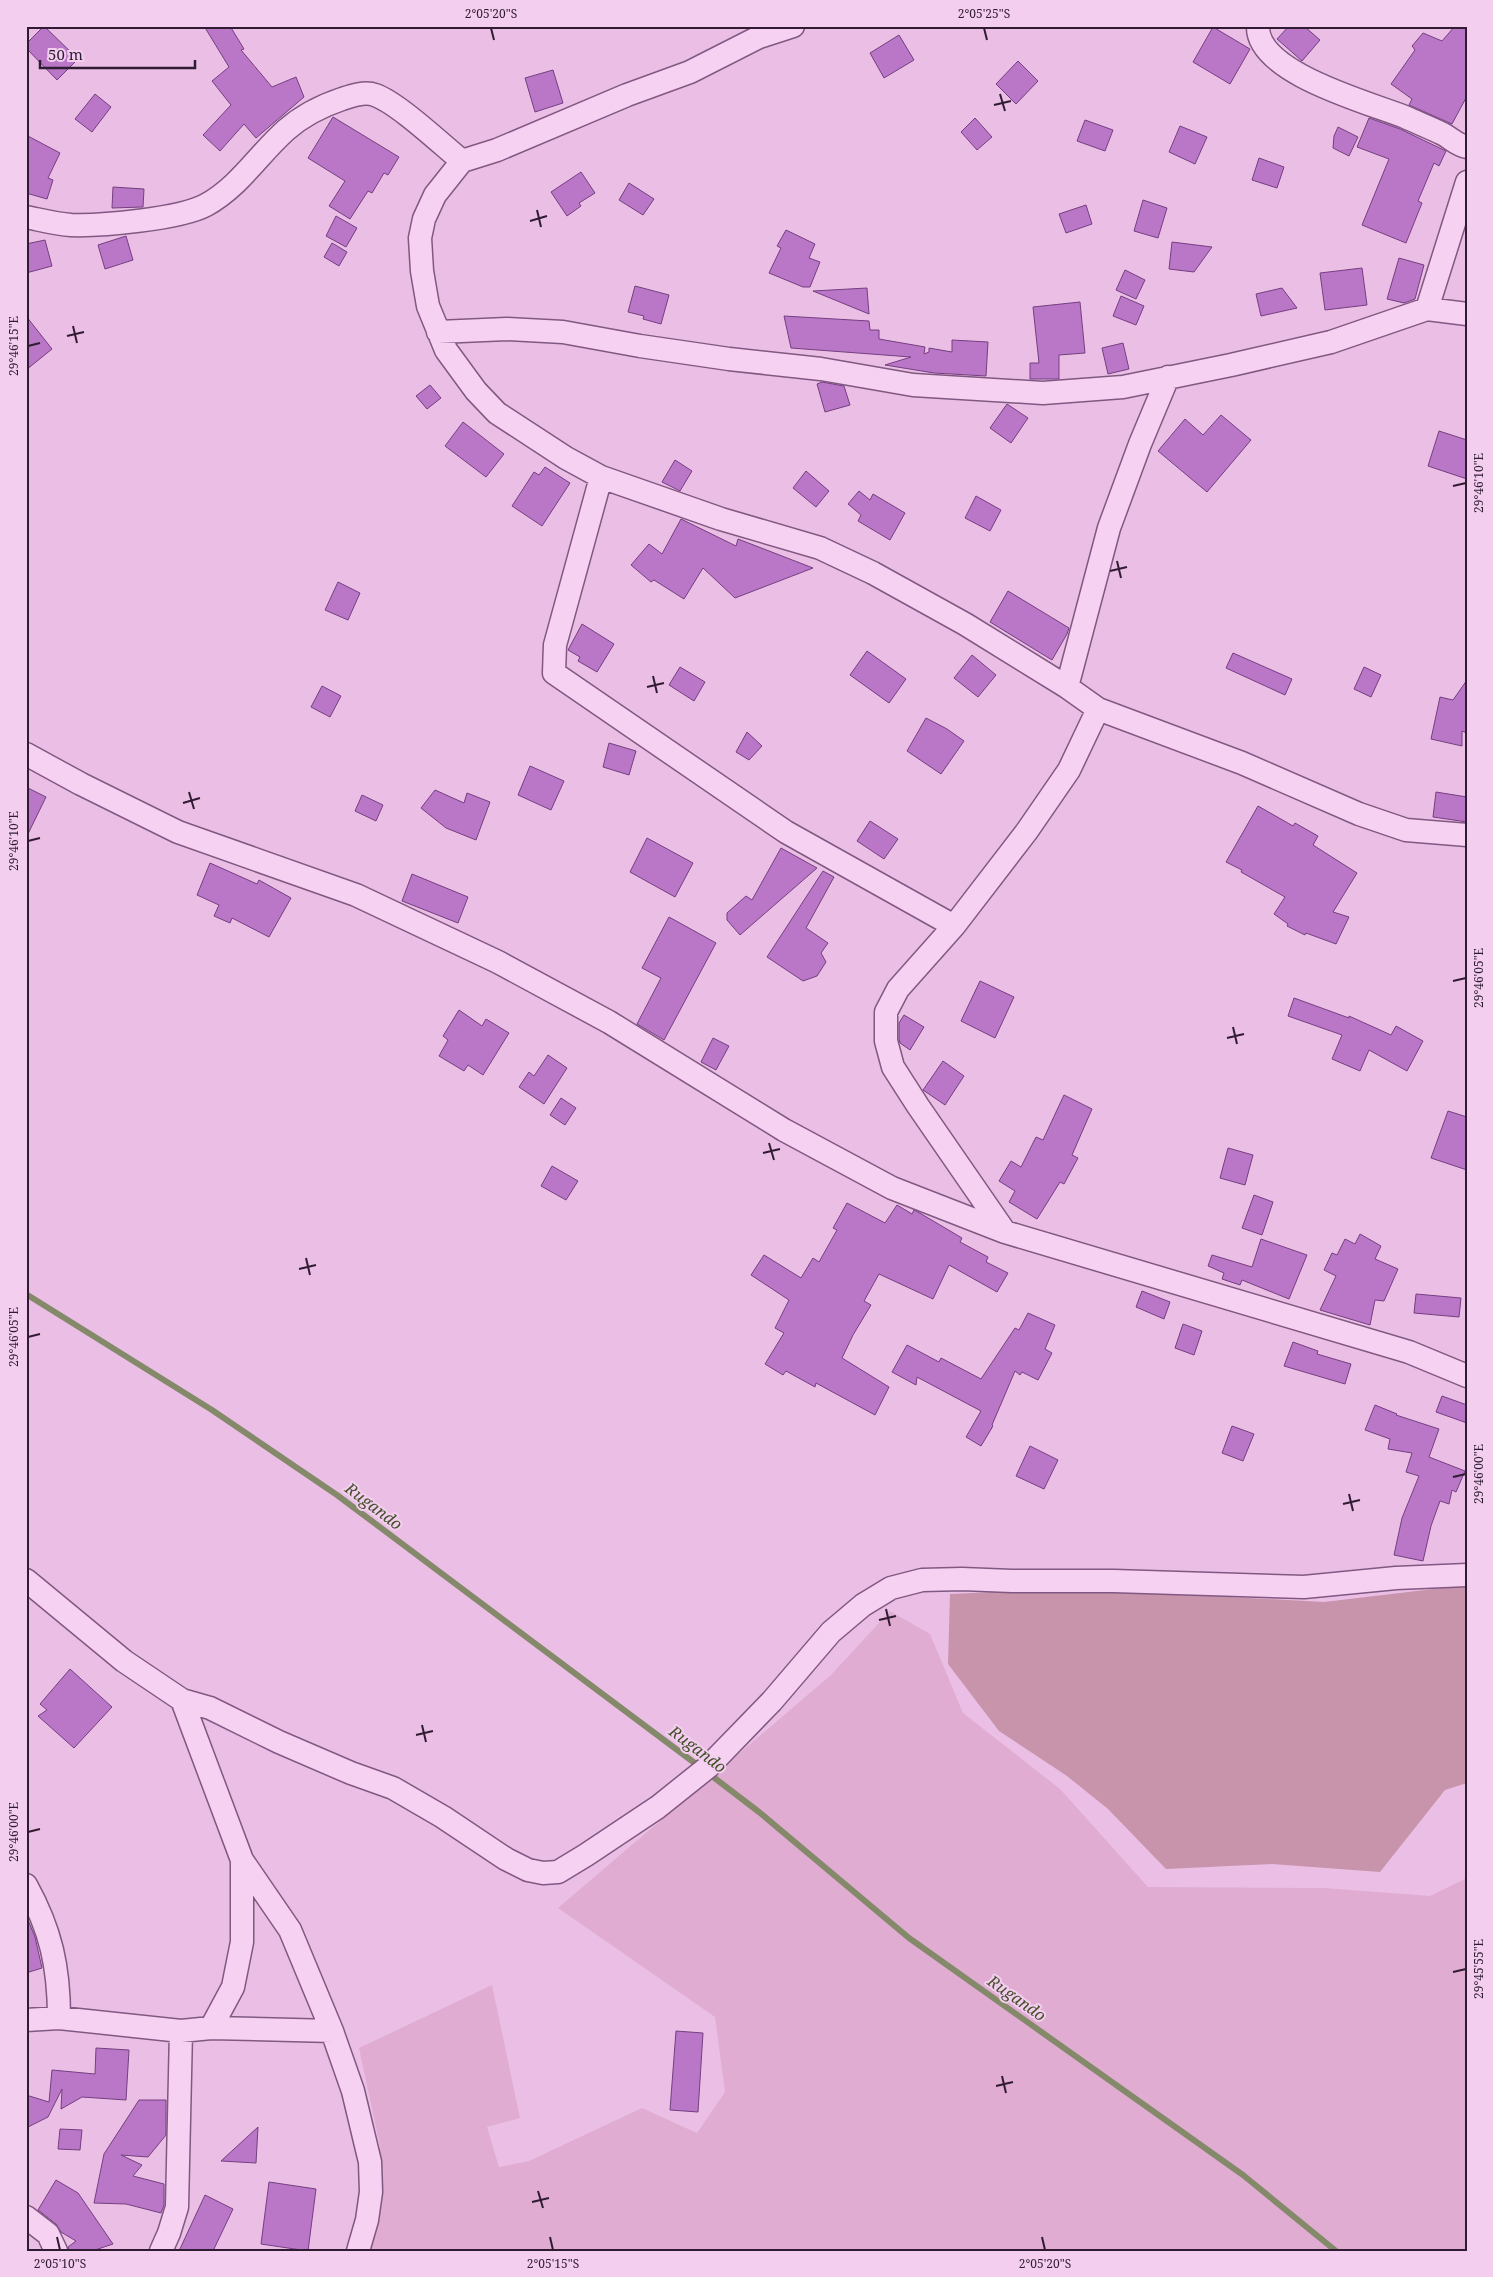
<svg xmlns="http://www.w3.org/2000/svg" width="1493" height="2277" viewBox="0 0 1493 2277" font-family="'Noto Serif',serif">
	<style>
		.farmland { fill: #e0acd2 }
		.green { fill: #c894ac }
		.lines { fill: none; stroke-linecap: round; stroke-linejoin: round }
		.stream { stroke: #84896a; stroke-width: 6 }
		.building { fill: #ba76c7; stroke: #743f80 }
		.street-casing { stroke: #805882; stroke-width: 25 }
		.street { stroke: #f6d1f2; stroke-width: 22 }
		.ticks { fill: none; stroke: #301c32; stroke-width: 2 }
		.labels { text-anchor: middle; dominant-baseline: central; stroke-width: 4; stroke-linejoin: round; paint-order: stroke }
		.water-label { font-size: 16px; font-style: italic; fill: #44512c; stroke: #f3ceee }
		.neatline { fill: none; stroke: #301c32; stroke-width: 2 }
		.ticks-label { font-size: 12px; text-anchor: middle; fill: #301c32 }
	</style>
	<rect width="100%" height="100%" fill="#ebbfe5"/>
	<path class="farmland" d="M890,1611l40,23 33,79 97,76 88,98 176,1 106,8 37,-18v373h-1096l9,-105 -21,-98 133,-63 28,133 -33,9 12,40 30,-6 113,-53 55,25 28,-41 -10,-75 -157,-109 273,-233z"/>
	<path class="green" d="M1467,1585v198l-22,7 -65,82 -108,-8 -106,5 -58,-60 -41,-33 -68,-45 -51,-67 2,-70 157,-7 86,8 131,7z"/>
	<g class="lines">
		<path class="stream" d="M26,1294l186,116 125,85 363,272
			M708,1773l51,39 150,126 334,237 93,76"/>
	</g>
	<path class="building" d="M44,26l34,33 -21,21 -31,-32v-4z
		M204,26h26l14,23 -3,1 31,37 24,-10 8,20 -48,41 -12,-14 -24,27 -17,-16 28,-30 -19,-24 17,-14z
		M1289,26h15l16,14 -18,21 -25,-22z
		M1455,26h12v70l-15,28 -43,-19 3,-6 -21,-15 24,-34 -3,-4 11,-13 19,8z
		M1213,27l37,22 -20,35 -37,-22z
		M899,35l15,25 -30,18 -14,-25z
		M1018,61l20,20 -22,23 -20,-20z
		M553,70l10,33 -28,9 -10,-34z
		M95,94l16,13 -19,25 -17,-13z
		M333,117l66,40 -11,18 -4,-2 -12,20 -4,-2 -18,28 -21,-13 16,-25 -37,-23z
		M975,118l17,19 -15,13 -16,-18z
		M1369,118l31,11 46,22 -7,15 -5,-3 -16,38 4,2 -16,40 -44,-18 27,-66 -32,-12z
		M1085,120l28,10 -8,21 -28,-10z
		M1180,126l27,11 -12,27 -26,-12z
		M1338,127l20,10 -9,19 -16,-8 1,-12z
		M26,135l34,18 -12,25 5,2 -6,19 -21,-6z
		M1259,158l25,9 -7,21 -25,-8z
		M581,172l14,21 -16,10 2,3 -14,10 -16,-24z
		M629,183l25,16 -11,16 -24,-15z
		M113,187l31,2 -1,18 -31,1z
		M1143,200l24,8 -9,30 -24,-7z
		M1086,205l6,19 -26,9 -7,-19z
		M336,216l21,12 -11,19 -20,-11z
		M786,230l29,14 -6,14 11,4 -10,25h-7l-34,-14 12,-25 -4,-2z
		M126,236l7,24 -28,9 -7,-24z
		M45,240l7,26 -26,7v-29z
		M1172,242l40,5 -18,25 -25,-3z
		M332,243l15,9 -8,14 -15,-9z
		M1399,258l25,7 -9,34 -11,4 -17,-4z
		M1362,268l5,37 -42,5 -5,-37z
		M1125,270l20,10 -9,19 -20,-9z
		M635,286l34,9 -8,29 -18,-5 1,-3 -16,-4z
		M867,288l2,26 -56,-23z
		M1282,288l15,20 -36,8 -5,-22z
		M1121,296l23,10 -8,19 -23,-9z
		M1080,302l5,51 -26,2v24h-29v-16h9l-6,-56z
		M26,316l26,33 -26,21z
		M784,316l85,5 1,9h9v9l46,8 -1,7 5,-2v-4l23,4v-12l36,2 -2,34 -52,-3 -49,-8 26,-8 -120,-9z
		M1123,343l6,26 -21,5 -6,-26z
		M822,382l22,4 6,19 -25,7 -8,-28z
		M430,385l11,13 -14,11 -11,-13z
		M1007,404l21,14 -17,25 -21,-15z
		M1221,415l30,25 -44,52 -49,-41 27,-32 18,16z
		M463,422l41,32 -18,23 -41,-31z
		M1439,431l28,9v39l-39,-13z
		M675,460l17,11 -12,20 -18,-9z
		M545,467l25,16 -28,43 -30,-20 22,-34 5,3z
		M806,471l23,20 -13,16 -23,-19z
		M859,491l11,9 3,-6 32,19 -15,27 -32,-19 3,-6 -13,-11z
		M976,496l25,14 -11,21 -25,-13z
		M681,519l55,27 2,-7 75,29 -78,30 -32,-30 -19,31 -30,-19 -3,2 -20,-17 18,-21 13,10z
		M338,582l22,11 -12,27 -23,-10z
		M1008,591l61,37 -2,6 -15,26 -62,-38z
		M582,624l32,20 -17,28 -19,-11 2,-4 -12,-7z
		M867,651l39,28 -17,24 -39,-28z
		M1233,653l59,26 -7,16 -59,-27z
		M972,655l24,20 -18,22 -24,-19z
		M680,667l25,15 -11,19 -25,-16z
		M1364,667l17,8 -10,22 -17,-8z
		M1467,680v53l-5,-2v15l-31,-7 9,-42 13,3z
		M322,686l19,10 -11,21 -19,-10z
		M926,718l21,11 17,12 -23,33 -34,-23z
		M747,732l15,14 -13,14 -13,-8z
		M609,743l27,8 -7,24 -26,-8z
		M530,766l34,15 -13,29 -33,-15z
		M26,787l20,10 -20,41z
		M435,790l29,13 3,-10 23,9 -14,38 -30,-12 -25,-20z
		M1436,792l31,5v25l-34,-5z
		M362,795l21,10 -7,16 -21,-10z
		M1258,806l35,20 2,-3 23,13 -5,9 44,28 -24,39 16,5 -13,27 -30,-11 -1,2 -18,-9 1,-2 -14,-10 11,-17 -44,-25 1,-2 -16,-8z
		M870,821l28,18 -14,20 -27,-18z
		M647,838l46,25 -18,34 -45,-25z
		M781,848l36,20 -77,67 -13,-15v-7l19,-17 6,4z
		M210,863l47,21 2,-4 32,18 -22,39 -37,-19 -2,5 -16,-7 5,-11 -22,-10z
		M823,871l11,6 -28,51 22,15 -7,10 5,9 -9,14 -14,5 -36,-24z
		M412,874l56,23 -10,26 -56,-22z
		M669,917l47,26 -52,97 -27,-16 24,-46 -19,-10z
		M980,981l34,16 -19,41 -34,-17z
		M1294,998l55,20v-2l42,19 5,-9 27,15 -16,30 -38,-21 -9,21 -28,-12 10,-24 -54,-19z
		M459,1010l23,16 4,-7 23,14 -26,42 -15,-10 -4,6 -25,-15 9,-16 -5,-4z
		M904,1015l20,12 -14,23 -10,-7 -1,-4v-16z
		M713,1038l16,8 -13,24 -15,-8z
		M548,1055l19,13 -23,36 -25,-17 10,-15 5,4z
		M943,1061l21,15 -19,29 -22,-15z
		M1064,1095l28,14 -20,46 6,3 -14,26 -4,-2 -23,37 -28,-17 6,-11 -16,-10 12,-20 10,6 15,-30 7,3z
		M561,1098l15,10 -11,17 -15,-10z
		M1448,1111l19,6v53l-36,-12z
		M1228,1148l25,7 -8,30 -25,-7z
		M552,1166l26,15 -12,19 -25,-14z
		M1254,1195l19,7 -11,33 -20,-7z
		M847,1203l38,20 12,-18 15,9 2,-4 4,2 44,26 -2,4 28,15 -2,5 22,11 -11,19 -48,-27 -16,34 -54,-25 -15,27 7,4 -18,30 -11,23 47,29 -14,28 -59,-32 -1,4 -29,-16 -3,4 -18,-11 19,-31 -9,-5 14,-28 -38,-25 13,-20 37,23 12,-20 6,4 18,-32 -4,-2z
		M1360,1234l21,12 -6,13 23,10 -14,32 -9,-1 -5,25 -50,-15 16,-34 -12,-6 8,-17 5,2 8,-16 10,5z
		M1261,1239l46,16 -18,44 -47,-19 -2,5 -18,-6 2,-6 -16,-7 4,-11 40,12z
		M1142,1291l28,11 -6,17 -28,-12z
		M1416,1294l45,4 -2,19 -45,-4z
		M1028,1313l27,12 -10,24 7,4 -14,27 -16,-8 -2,3 -5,-4 -23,54 1,1 -12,20 -15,-9 15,-26 -64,-34 -1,8 -24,-13 15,-27 32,17 2,-4 40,21 34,-51 4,2z
		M1183,1324l19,7 -8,24 -19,-7z
		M1293,1342l25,9 -1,3 34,10 -6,20 -61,-18z
		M1442,1396l25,9v18l-31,-11z
		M1375,1405l22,9 -1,1 43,14 -10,28 36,14 -9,21 -4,-2 -3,14 -9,-3 -9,25 -8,35 -29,-6 8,-37 17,-42 -13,-4 6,-19 -24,-4 2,-10 -25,-9z
		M1232,1426l22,8 -11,27 -21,-8z
		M1030,1446l28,14 -14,29 -28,-13z
		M70,1669l42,38 -38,41 -36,-32 9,-6 -7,-6z
		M26,1915l9,22 7,31 -16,5z
		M676,2031l27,2 -5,79 -28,-2z
		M96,2048l33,2 -3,50 -44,-3 -21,12 1,-20 -14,28 -22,11v-33l23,7 3,-32 43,4z
		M139,2100h27v35l-18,22 -27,-2 21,10 -9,11 31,8v21l-3,8 -35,-9 -32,-1 10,-49z
		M258,2127l-2,36 -35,-2z
		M60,2129l22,1 -2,20 -22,-1z
		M56,2180l22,13 35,51 -21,7h-23l-1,-4 8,-6 -15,-9 -5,-8 -18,-14z
		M269,2182l47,7 -8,62 -47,-7z
		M205,2195l28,14 -20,42h-34z"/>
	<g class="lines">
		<g class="street-casing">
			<path id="street" d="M793,26l-34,11 -69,35 -63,23 -130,55 -35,11 -27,34 -11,24 -4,19 2,33 6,35 18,44 30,41 21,22 69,45 35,19 120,42 99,29 53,25 92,51 102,63 31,22 144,54 117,51 47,16 61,5
				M1258,26c-2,47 112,77 147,91 13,6 26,11 38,17 9,5 14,11 24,13
				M26,217c15,3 30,7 45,8 30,1 109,-6 135,-20 33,-18 52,-50 80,-75 16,-14 35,-24 56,-31 9,-3 23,-8 33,-4 23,8 66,49 87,66
				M1427,309l40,-127
				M438,332l69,-3 56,3 77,14 89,13 92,10 92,16 130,8 80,-6 108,-22 100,-23 96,-33 40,5
				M601,477l-46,168 -1,28 232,159 168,94
				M1067,687l42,-159 31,-84 28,-67
				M26,754l55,30 97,48 178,63 142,67 111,60 175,108 108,58 113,44 404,120 58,24
				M1005,1232l-87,-126 -25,-39 -7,-26v-29l12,-23 56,-63 73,-95 42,-61 29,-61
				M26,1580l98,81 58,39 28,8 69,34 72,31 42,15 50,29 63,42 22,11 15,3 15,-1 28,-17 72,-48 50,-40 64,-66 59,-69 32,-27 28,-17 31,-8 40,-1 50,2h102l190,6 92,-9 71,-3
				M182,1700l60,160v82l-9,45 -22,41
				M242,1860l48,70 42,101 21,60 17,71 1,30 -4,28 -9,31
				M26,1885c25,45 33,82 33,133
				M26,2020l33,-2 122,13 30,-3 121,3
				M26,2217l22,17 8,17
				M161,2251l8,-18 8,-26 4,-176"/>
		</g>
		<use href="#street" class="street"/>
	</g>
	<path class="ticks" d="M491,28l3,12M984,28l3,12M1000,94l5,17M994,105l17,-4M537,210l4,17M530,221l17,-5M73,326l4,17M67,336l17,-4M28,346l12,-3M1453,486l13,-3M1117,561l4,17M1110,571l17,-4M653,676l4,17M647,687l17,-4M189,792l5,17M183,803l17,-5M28,841l12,-3M1453,981l13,-3M1233,1027l4,17M1227,1038l17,-4M769,1143l5,17M763,1153l17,-4M306,1258l4,17M299,1269l17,-4M28,1337l12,-3M1453,1477l13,-3M1349,1494l4,17M1343,1504l17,-4M886,1609l4,17M879,1620l17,-4M422,1725l4,17M416,1735l17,-4M28,1832l12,-3M1453,1972l13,-3M1002,2076l4,17M996,2086l17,-4M538,2191l5,17M532,2202l17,-4M57,2237l3,13M550,2237l3,13M1042,2237l3,13"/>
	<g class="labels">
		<g class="water-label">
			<text transform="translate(374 1506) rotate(37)">Rugando</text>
			<text transform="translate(698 1749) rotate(37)">Rugando</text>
			<text transform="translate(1017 1998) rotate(35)">Rugando</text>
		</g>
	</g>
	<rect width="1493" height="2277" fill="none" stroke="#f3ceee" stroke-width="55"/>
	<path d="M40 60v8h155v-8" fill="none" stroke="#301c32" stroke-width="2.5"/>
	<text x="48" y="60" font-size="15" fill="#301c32" stroke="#f3ceee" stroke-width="4" paint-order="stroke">50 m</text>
	<rect x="28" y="28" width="1438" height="2222" class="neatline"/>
	<g class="ticks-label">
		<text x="491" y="18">2°05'20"S</text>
		<text x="984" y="18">2°05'25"S</text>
		<text transform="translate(14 346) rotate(-90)" y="4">29°46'15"E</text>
		<text transform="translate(1479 483) rotate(-90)" y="4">29°46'10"E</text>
		<text transform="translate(14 841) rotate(-90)" y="4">29°46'10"E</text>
		<text transform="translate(1479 978) rotate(-90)" y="4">29°46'05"E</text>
		<text transform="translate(14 1337) rotate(-90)" y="4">29°46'05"E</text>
		<text transform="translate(1479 1474) rotate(-90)" y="4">29°46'00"E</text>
		<text transform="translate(14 1832) rotate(-90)" y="4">29°46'00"E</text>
		<text transform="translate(1479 1969) rotate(-90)" y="4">29°45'55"E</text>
		<text x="60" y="2268">2°05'10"S</text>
		<text x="553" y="2268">2°05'15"S</text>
		<text x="1045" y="2268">2°05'20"S</text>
	</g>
</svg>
